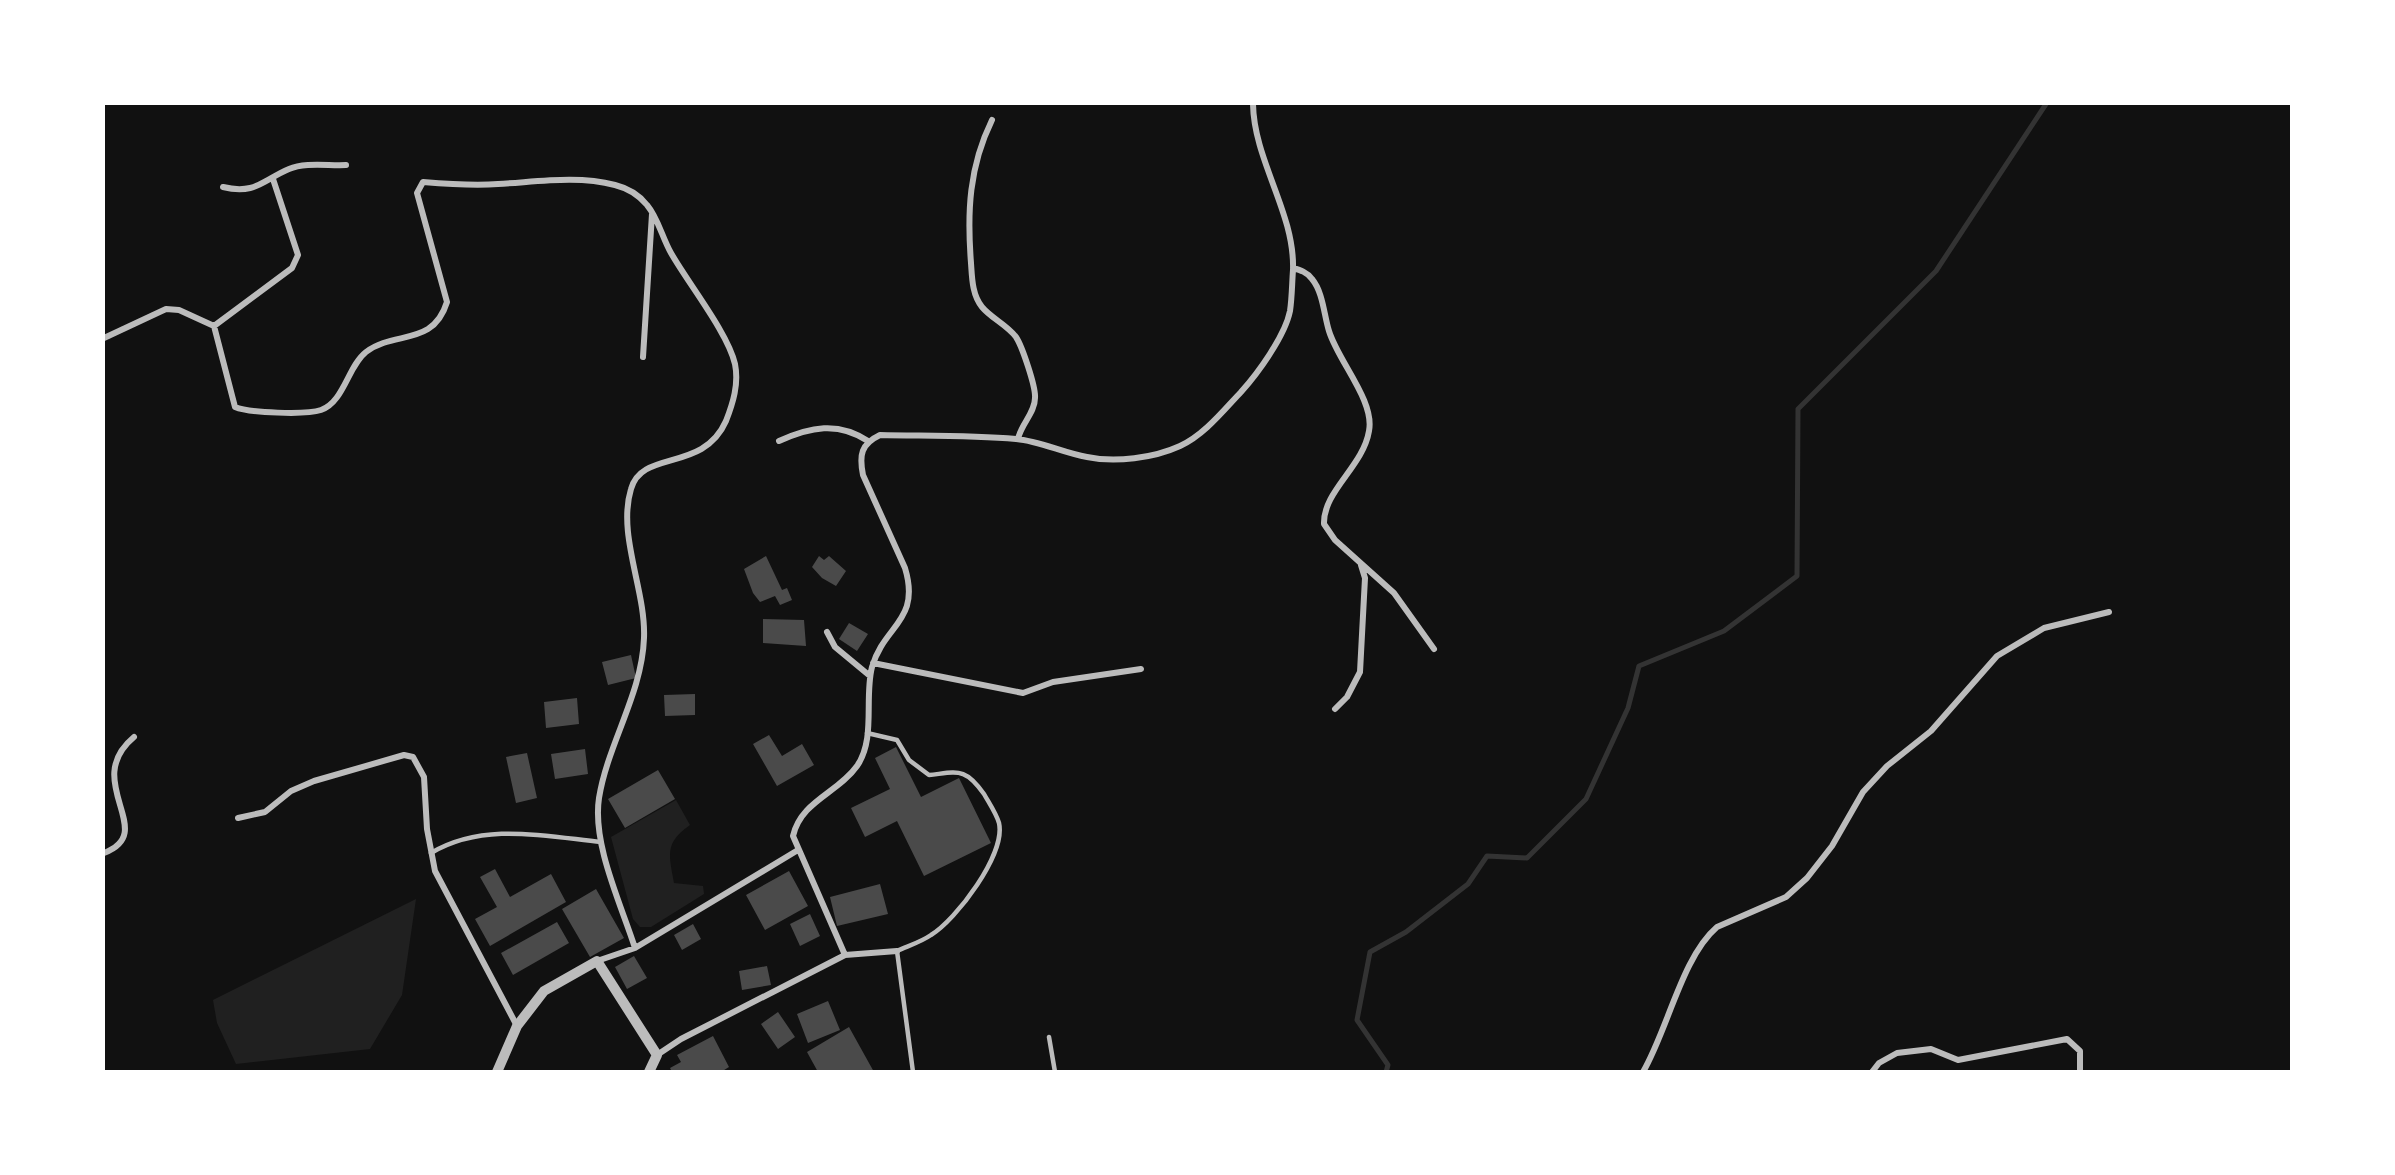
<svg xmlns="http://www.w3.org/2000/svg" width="2395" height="1175" viewBox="0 0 2395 1175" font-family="'Alegreya Sans',sans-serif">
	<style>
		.green { fill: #202020 }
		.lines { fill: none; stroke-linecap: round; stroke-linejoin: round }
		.stream { stroke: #333; stroke-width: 5 }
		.building { fill: #4a4a4a }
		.service { stroke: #bcbcbc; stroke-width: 4.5 }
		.minor { stroke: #bcbcbc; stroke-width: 6 }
		.tertiary { stroke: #bcbcbc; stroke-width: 10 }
	</style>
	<rect width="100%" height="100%" fill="#111"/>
	<path class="green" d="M676,800l14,25c-26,18 -21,30 -16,58l29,3 1,8 -53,33h-11l-7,-8 -22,-82z
		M416,899l-14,96 -32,54 -134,15 -19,-41 -4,-23z"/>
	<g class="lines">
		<path class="stream" d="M1386,1072l2,-7 -31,-45 13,-68 36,-20 62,-48 19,-28 40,2 59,-59 42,-91 11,-42 85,-35 73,-55 1,-167 138,-138 110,-167"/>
	</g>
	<path class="building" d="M766,556l16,34 5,-2 5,12 -12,5 -5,-9 -15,6 -7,-9 -9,-24z
		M819,556l5,4 5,-4 17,15 -10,15 -14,-8 -10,-11z
		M763,619l41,1 2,26 -43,-3z
		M849,623l19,11 -11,17 -18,-12z
		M631,655l5,23 -28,7 -6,-23z
		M695,694v21l-30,1 -1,-21z
		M577,698l2,26 -33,4 -2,-26z
		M769,735l13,21 20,-12 12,21 -37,21 -24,-42z
		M896,747l25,50 38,-19 32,65 -67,33 -27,-55 -32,16 -14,-29 39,-19 -15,-31z
		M585,749l3,25 -33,5 -4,-25z
		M527,753l10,45 -21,5 -10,-46z
		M658,770l17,29 -50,29 -17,-29z
		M495,869l15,28 41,-23 15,28 -76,44 -15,-27 22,-12 -17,-30z
		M789,871l19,35 -43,24 -19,-35z
		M880,884l8,30 -51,12 -7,-29z
		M596,889l28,49 -34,19 -28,-48z
		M810,914l10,22 -20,10 -10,-22z
		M557,922l12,21 -56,32 -12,-22z
		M693,924l8,15 -19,11 -8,-15z
		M634,956l13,22 -20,11 -12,-22z
		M767,966l4,19 -29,5 -3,-19z
		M828,1001l12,29 -32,13 -11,-29z
		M778,1012l17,25 -17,12 -17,-25z
		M849,1027l25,45h-56l-11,-20z
		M713,1036l16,31 -8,5h-49l-2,-4 11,-6 -4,-7z"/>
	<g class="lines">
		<path class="service" d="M867,733l30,7 12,20 20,15c29,-3 36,-8 55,19 5,9 12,19 15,29 7,31 -43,97 -68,112 -10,7 -23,11 -34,16l16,121
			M431,853c52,-31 113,-17 170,-11
			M1049,1037l6,35"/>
		<path class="minor" d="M992,120c-23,47 -25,92 -21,143 1,14 1,32 11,44 9,11 25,18 34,30 6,9 20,50 19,61 0,15 -14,26 -17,41
			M223,187c32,8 40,-7 66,-18 16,-7 40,-3 57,-4
			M1293,268c7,2 14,4 19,11 11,13 12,36 17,52 9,30 46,70 40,100 -6,36 -46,60 -45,93l11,16 59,53 40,56
			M214,326l21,81c14,6 71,8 86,3 23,-8 27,-44 45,-58 29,-22 67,-5 81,-50l-30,-109 6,-11c24,2 50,4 75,2 38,-2 79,-9 117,1 12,3 24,10 32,20 11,13 15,32 24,48 17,30 57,80 64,111 4,20 -2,39 -9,57 -23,52 -84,28 -95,68 -14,46 15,101 13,149 -2,56 -36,105 -45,160 -7,46 22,106 36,150
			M104,338l62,-29 13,1 35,16 78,-58 6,-13 -25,-76
			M643,357l9,-143
			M779,441c31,-14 59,-20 89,0
			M827,632l8,15 35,29
			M873,663l150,30 30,-11 88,-13
			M1335,709l12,-12 13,-25 5,-94 -4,-13
			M238,818l27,-6 26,-21 23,-10 90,-26 9,2 11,20 3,52 8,42 82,155
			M104,853c56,-21 -24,-71 30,-116
			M845,955l-52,-119c8,-35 45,-43 64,-70 19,-27 7,-68 15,-99 12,-42 49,-46 33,-99l-42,-93c-4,-20 -2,-31 17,-40 45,1 91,0 136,4 24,2 47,14 71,18 28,6 67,1 93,-11 24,-11 43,-35 61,-54 17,-19 44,-56 49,-81 2,-13 2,-28 3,-41 2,-57 -39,-109 -40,-166
			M597,961l38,-13 163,-98
			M657,1055l24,-16 164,-84 52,-4
			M1643,1072c25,-43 39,-115 74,-145l69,-30 21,-19 25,-32 31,-54 24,-26 44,-35 66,-75 47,-28 65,-16
			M1872,1072l7,-9 18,-10 34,-4 27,11 109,-21 13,12v21"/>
		<path class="tertiary" d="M497,1072l20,-46 27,-35 53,-30 60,94 -8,17"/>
	</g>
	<rect width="2395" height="1175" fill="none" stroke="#ffffff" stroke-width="210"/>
</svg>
